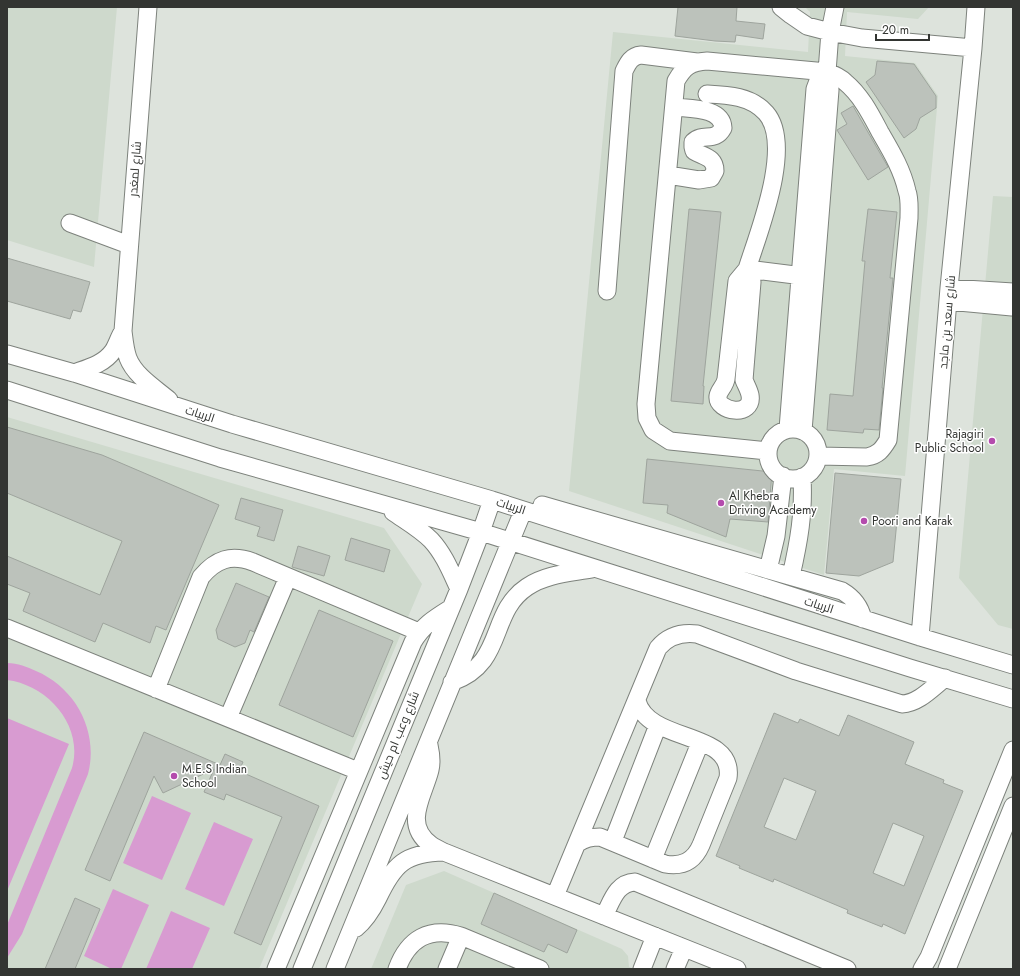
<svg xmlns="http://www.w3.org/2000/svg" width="1020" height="976" viewBox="0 0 1020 976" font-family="Jost,Cairo,sans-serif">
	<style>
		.built { fill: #ced9cc }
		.green { fill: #d89bd1 }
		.building { fill: #bcc2bb; stroke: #9ea49d; fill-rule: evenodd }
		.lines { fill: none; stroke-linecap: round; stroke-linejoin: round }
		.minor-casing { stroke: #7d827c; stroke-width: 19 }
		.minor { stroke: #fff; stroke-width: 17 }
		.poi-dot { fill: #b44bad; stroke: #fff; stroke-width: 1.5 }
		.labels { text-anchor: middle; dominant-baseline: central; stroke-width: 3; stroke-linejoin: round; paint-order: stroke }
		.street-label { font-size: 12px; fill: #333532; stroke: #fff }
		.poi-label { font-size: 12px; fill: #333532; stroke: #fff; text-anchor: start }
	</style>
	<rect width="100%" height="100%" fill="#dde3dc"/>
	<path class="built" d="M7,7h110l-23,260 -87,-27z
		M805,7h124l-11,12 -71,-7 -2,44 70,7 23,33 -33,380 -71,-7 -10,106 -255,-84 44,-459 195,20 2,-40z
		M993,196l20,1v432l-15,-4 -39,-47z
		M7,417l377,111 38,56 -163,385h-252z
		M444,871l178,78 6,7 1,11 5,2h-263l35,-84z"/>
	<path class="green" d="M7,663c11,0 20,4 29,8 40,17 63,61 52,103l-66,160 -15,24v-33l65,-157c12,-42 -24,-83 -65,-88z
		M7,718l62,26 -62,147z
		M152,796l39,17 -29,67 -39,-17z
		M214,822l39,17 -29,67 -39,-17z
		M113,889l36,16 -28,64h-9l-28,-13z
		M171,911l39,17 -18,41h-46z"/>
	<path class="building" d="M678,7h59l-1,14 29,3 -2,15 -27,-4 -1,7 -20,-1 -40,-5z
		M877,61l37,3 22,32v12l-16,10 -4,11 -12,9 -38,-56 9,-7z
		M853,106l35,61 -20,13 -31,-50 10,-6 -6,-11z
		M689,209l32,3 -18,174h1l-1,18 -32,-3z
		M868,209l29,3 -7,66h3l-11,110h1l-4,42 -15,-1 -1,4 -36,-3 3,-36 23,2 12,-135h-3z
		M7,258l83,24 -9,30 -8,-2 -3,9 -63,-18z
		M7,427l95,28 117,50 -53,125 -10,-4 -6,17 -47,-20 -8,19 -72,-31 7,-18 -23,-9v-28l93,39 22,-54 -115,-48z
		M647,459l125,13 -4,50 -38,-3 -4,18 -59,-24 1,-8 -25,-2z
		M835,473l66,6 -8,83 -34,14 -33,-3z
		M241,498l42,12 -9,31 -17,-5 3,-9 -25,-8z
		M351,538l39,12 -6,22 -39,-12z
		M298,546l32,10 -6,20 -32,-9z
		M236,583l33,14 -15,35 -4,-2 -5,13 -10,4 -17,-8 -2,-9z
		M319,610l74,31 -40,96 -74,-32z
		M774,713l24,10 2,-4 39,17 9,-21 66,27 -9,22 39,16 -1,3 20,8 -58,143 -22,-10 -1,3 -35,-14 1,-3 -74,-31 -1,3 -34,-14 1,-2 -24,-10zM784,778l32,13 -20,49 -32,-13zM893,823l31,13 -20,50 -31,-13z
		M144,732l76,33 5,-11 18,8 -4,9 80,35 -58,139 -27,-12 48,-116 -56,-23 -2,6 -20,-8 10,-23 -51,24 -9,-17 -44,105 -25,-11z
		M494,893l83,37 -10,23 -19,-9 -4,8 -63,-28z
		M75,898l25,11 -25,60h-30z"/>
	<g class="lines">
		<g class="minor-casing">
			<path id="minor" d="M148,7l-25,324c1,8 2,19 5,27 7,18 27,30 41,42
				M781,7l10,8 16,11 23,6 32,6 111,10
				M707,94c21,1 44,2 59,19 28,32 -8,121 -19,156l64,8
				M668,175l31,5 12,-2 4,-7c0,-14 -11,-14 -21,-20l-1,-4v-5c10,-10 22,1 30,-14 -1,-21 -34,-19 -49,-21
				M70,223l59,22
				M747,269l5,13 -8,98c2,5 5,10 6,15 4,23 -34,17 -32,1 1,-6 7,-10 8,-17l11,-98z
				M949,288l64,4
				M607,291l17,-220c4,-8 7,-15 17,-16l56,7
				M948,301l64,6
				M7,354l67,19 158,51 260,76 428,137 93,28
				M74,373c14,-5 30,-9 39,-22 4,-6 6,-14 10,-20
				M7,390l213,68 261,74 429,136 103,31
				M788,429l27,-340 3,-8 9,-9
				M768 454a25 25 0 1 1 50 0a25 25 0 1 1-50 0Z
				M803,431l27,-341 -3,-18 3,-40 5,-25
				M768,451l-98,-10 -17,-11 -6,-12 -1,-14 30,-323c8,-14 14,-19 31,-20l120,11c6,2 13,5 18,10 16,13 26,33 35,50 11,19 22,37 27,59 3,8 2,18 2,27l-21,222c-6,10 -10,15 -21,17l-49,-1
				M542,505l300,86c12,7 18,15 21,28
				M393,512c13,9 27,17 38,28 13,14 20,32 28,49
				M768,570l8,-34 7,-60
				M791,576c8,-35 13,-63 11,-99
				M7,628l351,143
				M920,637l29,-349 24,-240 3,-41
				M452,682c54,-19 36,-69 75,-95 19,-13 43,-14 65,-18
				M156,689l45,-112c15,-18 30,-23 52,-15l166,70
				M228,718l60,-141
				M429,745c2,9 3,17 1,25 -6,25 -28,54 1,75 4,3 9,5 13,7l293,117
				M613,841l45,-116
				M578,843c7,-5 13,-6 22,-6l65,27c17,3 29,-3 36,-19l27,-67c7,-48 -79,-34 -91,-77
				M653,859l47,-116
				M555,896l103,-248c10,-12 23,-16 39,-14l99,37 106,33c17,-1 30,-16 43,-26
				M604,916c8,-15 12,-33 31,-34l212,87
				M356,928c10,-8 16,-18 22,-30 16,-34 27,-45 66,-46
				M276,969l137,-327c10,-17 22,-24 38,-34
				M302,969l157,-380 22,-57 11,-32
				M335,969l188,-458
				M397,969c11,-30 32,-43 64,-33l79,33
				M447,969l14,-33
				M642,969l13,-33
				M675,969l9,-21
				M922,969l7,-12 84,-207
				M947,969l66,-163"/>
		</g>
		<use href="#minor" class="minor"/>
	</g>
	<g class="poi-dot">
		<circle cx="992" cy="441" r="4"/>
		<circle cx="721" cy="503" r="4"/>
		<circle cx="864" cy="521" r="4"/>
		<circle cx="174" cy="776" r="4"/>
	</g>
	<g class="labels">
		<g class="street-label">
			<text transform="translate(135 169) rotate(-86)">شارع لمغدر</text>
			<text transform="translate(947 322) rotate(-85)">شارع سعد بن ماجد</text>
			<text transform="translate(200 414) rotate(18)">الربيات</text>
			<text transform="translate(511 506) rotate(18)">الربيات</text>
			<text transform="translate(819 605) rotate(18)">الربيات</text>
			<text transform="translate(398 735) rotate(-68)">شارع وعب ام حيش</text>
		</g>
		<g class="poi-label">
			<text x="984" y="434" text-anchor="end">Rajagiri<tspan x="984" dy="14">Public School</tspan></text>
			<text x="729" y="496">Al Khebra<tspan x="729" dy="14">Driving Academy</tspan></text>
			<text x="872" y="521">Poori and Karak</text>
			<text x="182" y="769">M.E.S Indian<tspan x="182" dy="14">School</tspan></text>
		</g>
	</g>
	<rect width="1020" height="976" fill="none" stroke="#333532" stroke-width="16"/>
	<path d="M876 34v6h53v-6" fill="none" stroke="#333532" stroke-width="2"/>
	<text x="882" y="34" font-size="12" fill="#333532" stroke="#ffffff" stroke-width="3" paint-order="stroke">20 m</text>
</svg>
